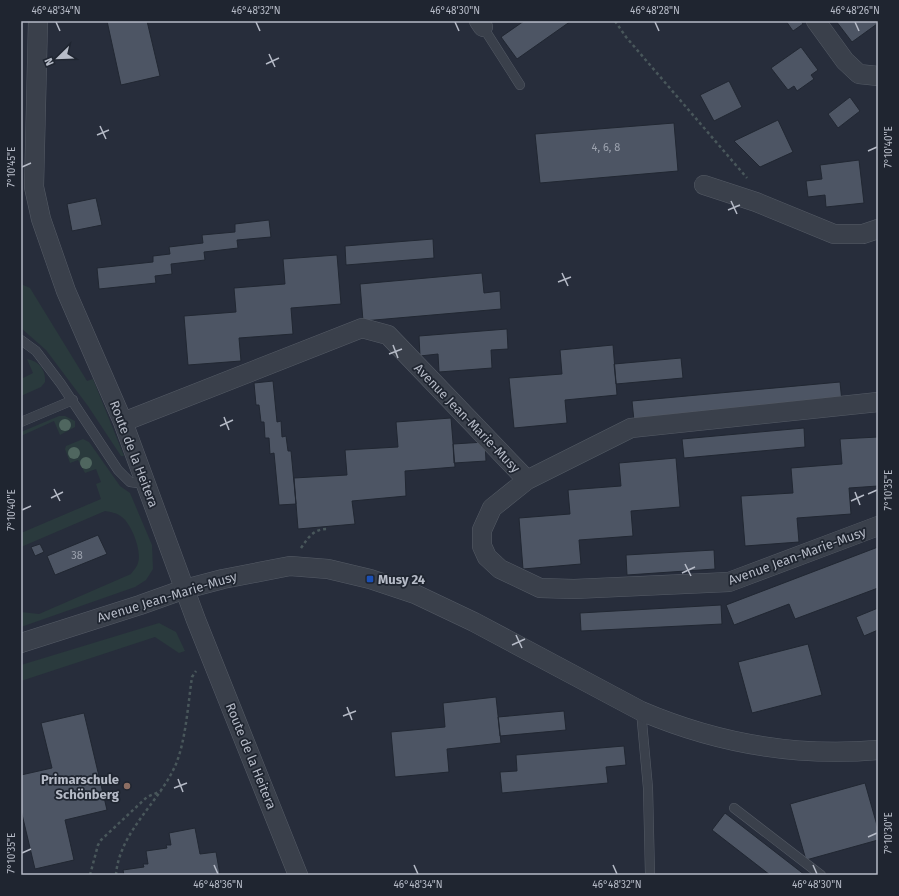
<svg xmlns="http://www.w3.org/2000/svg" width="899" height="896" viewBox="0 0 899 896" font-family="'Fira Sans',sans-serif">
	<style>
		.green { fill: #2a3a3d }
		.building { fill: #4d5564; stroke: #212732 }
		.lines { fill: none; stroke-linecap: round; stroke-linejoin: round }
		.lane-casing { stroke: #555b66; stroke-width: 10 }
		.street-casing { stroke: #555b66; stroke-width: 20 }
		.path { stroke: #49575b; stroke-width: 2.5; stroke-dasharray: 3 3; stroke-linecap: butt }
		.lane { stroke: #3a404b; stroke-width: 9 }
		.street { stroke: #3a404b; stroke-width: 19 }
		.tree { fill: #4f665f }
		.ticks { fill: none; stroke: #b6bbc7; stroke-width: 1.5 }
		.transit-dot { fill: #1a4fb4; stroke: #1f2530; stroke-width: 1.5 }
		.education-dot { fill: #8d6e63; stroke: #1f2530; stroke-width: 1.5 }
		.labels { text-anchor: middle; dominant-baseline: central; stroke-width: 3.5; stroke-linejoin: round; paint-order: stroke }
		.number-label { font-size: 11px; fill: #9ca2ae }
		.street-label { font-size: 13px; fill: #b6bbc7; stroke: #1f2530 }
		.poi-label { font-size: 13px; font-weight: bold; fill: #b6bbc7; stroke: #1f2530; text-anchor: start }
		.neatline { fill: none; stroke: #b6bbc7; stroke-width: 1.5 }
		.ticks-label { font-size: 10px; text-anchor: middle; fill: #b6bbc7 }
	</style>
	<rect width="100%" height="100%" fill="#272d3b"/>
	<path class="green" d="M21,284l9,4 57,93 6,-2 31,77h-3l-33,-50 -42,-56 -25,-22z
		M27,359c12,2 19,11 18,23l-4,5 -20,9v-17l12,-6z
		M59,416h6l10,5v6l-15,8 -6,-14 -33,15v-4z
		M83,439l6,3 31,44 10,7 22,52 1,24 -7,11 -11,7 -114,40v-15l18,2 92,-40c2,-3 6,-7 7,-11 4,-12 -6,-38 -16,-46 -5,-4 -11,-5 -17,-6l-84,36v-14l80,-34 -5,-15 5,-2 -5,-13 -11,4 -7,-13 -8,3 -5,-14 1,-3z
		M159,623l17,9 9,19 -6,2 -24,-16 -134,44v-16z"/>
	<path class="building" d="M107,21h40l13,55 -39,9z
		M524,21h47l-54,38 -16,-22z
		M786,21h15l2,3 -10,7z
		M836,21h39l2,3 -25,18z
		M801,47l17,23 -7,5 3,4 -17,12 -3,-5 -6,4 -17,-22z
		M729,81l13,26 -28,14 -14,-26z
		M850,97l10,14 -22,17 -10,-14z
		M778,120l15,32 -33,15 -26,-26z
		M674,123l4,48 -138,12 -5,-49z
		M859,160l5,43 -38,4 -1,-12 -17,2 -2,-16 16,-2 -2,-14z
		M96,198l6,27 -30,6 -5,-27z
		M269,220l2,17 -34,3 1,8 -34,4 1,8 -34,4 1,10 -17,2 1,7 -57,6 -2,-21 56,-6v-6l17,-2 -1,-7 34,-4 -1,-8 33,-3v-8z
		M433,239l1,19 -88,7 -1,-19z
		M337,255l4,49 -50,4 2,26 -54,4 2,23 -53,4 -4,-49 52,-4 -2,-24 51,-4 -2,-25z
		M482,273l2,20 16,-2 1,18 -138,12 -3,-37z
		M507,329l1,20 -17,1 1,18 -53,4 -1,-18 -18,2 -1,-20z
		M613,345l4,50 -52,5 2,23 -53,5 -5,-50 53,-4 -2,-24z
		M681,358l2,20 -67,6 -2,-20z
		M273,381l4,41 4,-1 1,16 4,-1 2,15h3l5,53 -17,1 -5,-52 -4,1 -1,-16h-4l-1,-16h-3l-2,-17h-3l-2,-22z
		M840,382l2,20 -208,19 -2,-20z
		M451,418l4,49 -50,4 1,25 -54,5 3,23 -57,5 -4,-51 53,-3 -2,-25 53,-3 -2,-25z
		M804,428l1,19 -121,11 -2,-19z
		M878,437v49l-29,2 2,26 -54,4 2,24 -54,4 -4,-50 52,-3 -2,-25 51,-4 -2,-25z
		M485,442l1,19 -32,2 -1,-19z
		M676,458l4,49 -49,4 2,25 -54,4 2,24 -58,5 -4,-51 51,-4 -2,-24 53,-4 -2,-23z
		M98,535l9,19 -52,21 -8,-19z
		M40,544l4,8 -9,4 -4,-9z
		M878,547v41l-83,31 -6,-15 -55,21 -8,-20z
		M714,550l1,19 -88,6 -1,-20z
		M721,605l1,19 -141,7 -1,-18z
		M878,608v22l-14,6 -8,-19z
		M808,644l14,51 -70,18 -14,-51z
		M496,697l5,46 -54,6 2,23 -54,5 -4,-45 54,-5 -2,-24z
		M564,711l2,19 -66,6 -2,-19z
		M84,713l23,97 -42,10 9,40 -39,9 -14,-59v-35l31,-7 -11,-45z
		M624,746l2,19 -20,2 2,16 -106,10 -2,-21 17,-1 -1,-16z
		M865,783l13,46v11l-72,20 -16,-56z
		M725,813l80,62h-35l-58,-45z
		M195,828l5,26 16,-2 4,23h-96l-1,-5 21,-3 -1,-3h5l-2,-13 21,-3 -1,-3h5l-2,-12z"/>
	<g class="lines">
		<g class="lane-casing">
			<path id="lane" d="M483,27l37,58
				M21,340l15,11 25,33 57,86 12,12 15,2
				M21,422l52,-22
				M641,711l7,77 2,87
				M734,808l87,67"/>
		</g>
		<g class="street-casing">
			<path id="street" d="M38,21l-4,166 7,32 25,72 57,131 73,198 102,255
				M479,21l4,6
				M816,21l29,40 14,13 19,2
				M704,185l52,17 78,32h29l15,-5
				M123,422l239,-94 26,7 139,145 104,-52 247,-26
				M527,480l-35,28 -10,22v16l5,11 13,12 40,19 34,1 155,-7 149,-56
				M21,643l119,-38 45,-16 38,-10 67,-13 38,3 42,10 45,15 59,28 167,89c75,32 156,46 237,39"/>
		</g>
		<path class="path" d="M615,21l11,16 121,141
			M301,548c7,-10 12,-19 26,-19
			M90,875l8,-30 3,-5 46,-43 14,-6
			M116,875c3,-43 44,-73 60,-111 10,-25 12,-60 16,-87l4,-6"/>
		<use href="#lane" class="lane"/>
		<use href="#street" class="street"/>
	</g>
	<g class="tree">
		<circle cx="65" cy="425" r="6"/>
		<circle cx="74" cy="453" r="6"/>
		<circle cx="86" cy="463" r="6"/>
	</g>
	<path class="ticks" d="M56,22l4,9M256,22l4,9M455,22l4,9M655,22l4,9M855,22l4,9M269,54l6,13M266,64l13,-6M100,126l6,13M97,135l12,-5M868,151l9,-4M22,167l9,-4M731,201l6,13M728,210l12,-5M562,273l6,13M558,282l13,-5M393,345l5,13M389,354l13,-5M224,417l5,13M220,426l13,-6M54,489l6,12M855,492l5,13M868,494l9,-4M51,498l12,-6M851,501l13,-6M22,510l9,-4M685,564l6,12M682,573l13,-6M516,635l6,13M512,645l13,-6M347,707l5,13M343,716l13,-5M178,779l5,13M174,788l13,-5M868,837l9,-4M22,853l9,-4M214,865l4,9M414,865l4,9M613,865l4,9M813,865l4,9"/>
	<rect class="transit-dot" x="366" y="575" width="8" height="8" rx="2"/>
	<circle class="education-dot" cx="127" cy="786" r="4"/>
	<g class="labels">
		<g class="number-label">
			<text x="606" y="147">4, 6, 8</text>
			<text x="77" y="555">38</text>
		</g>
		<g class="street-label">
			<text transform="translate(467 418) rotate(46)">Avenue Jean-Marie-Musy</text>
			<text transform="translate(134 454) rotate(69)">Route de la Heitera</text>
			<text transform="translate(797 556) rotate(-20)">Avenue Jean-Marie-Musy</text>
			<text transform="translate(167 597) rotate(-17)">Avenue Jean-Marie-Musy</text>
			<text transform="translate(251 756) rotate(68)">Route de la Heitera</text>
		</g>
		<g class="poi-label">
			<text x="378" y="579">Musy 24</text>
			<text x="119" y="779" text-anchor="end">Primarschule<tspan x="119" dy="15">Schönberg</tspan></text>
		</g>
	</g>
	<rect width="899" height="896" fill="none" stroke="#1f2530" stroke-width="44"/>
	<g transform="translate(58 58) rotate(247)" stroke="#1f2530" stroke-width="3" paint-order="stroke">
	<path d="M0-3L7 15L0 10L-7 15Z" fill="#b6bbc7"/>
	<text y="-6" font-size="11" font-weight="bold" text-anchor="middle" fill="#b6bbc7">N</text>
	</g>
	<rect x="22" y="22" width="855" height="852" class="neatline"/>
	<g class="ticks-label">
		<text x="56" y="14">46°48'34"N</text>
		<text x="256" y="14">46°48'32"N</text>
		<text x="455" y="14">46°48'30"N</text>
		<text x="655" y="14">46°48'28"N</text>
		<text x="855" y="14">46°48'26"N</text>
		<text transform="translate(888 147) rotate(-90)" y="4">7°10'40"E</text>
		<text transform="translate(11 167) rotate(-90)" y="4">7°10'45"E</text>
		<text transform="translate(888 490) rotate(-90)" y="4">7°10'35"E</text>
		<text transform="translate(11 510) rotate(-90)" y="4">7°10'40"E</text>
		<text transform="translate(888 833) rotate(-90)" y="4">7°10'30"E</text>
		<text transform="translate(11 853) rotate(-90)" y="4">7°10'35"E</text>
		<text x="218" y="888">46°48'36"N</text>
		<text x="418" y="888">46°48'34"N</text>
		<text x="617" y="888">46°48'32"N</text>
		<text x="817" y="888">46°48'30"N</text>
	</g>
</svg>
